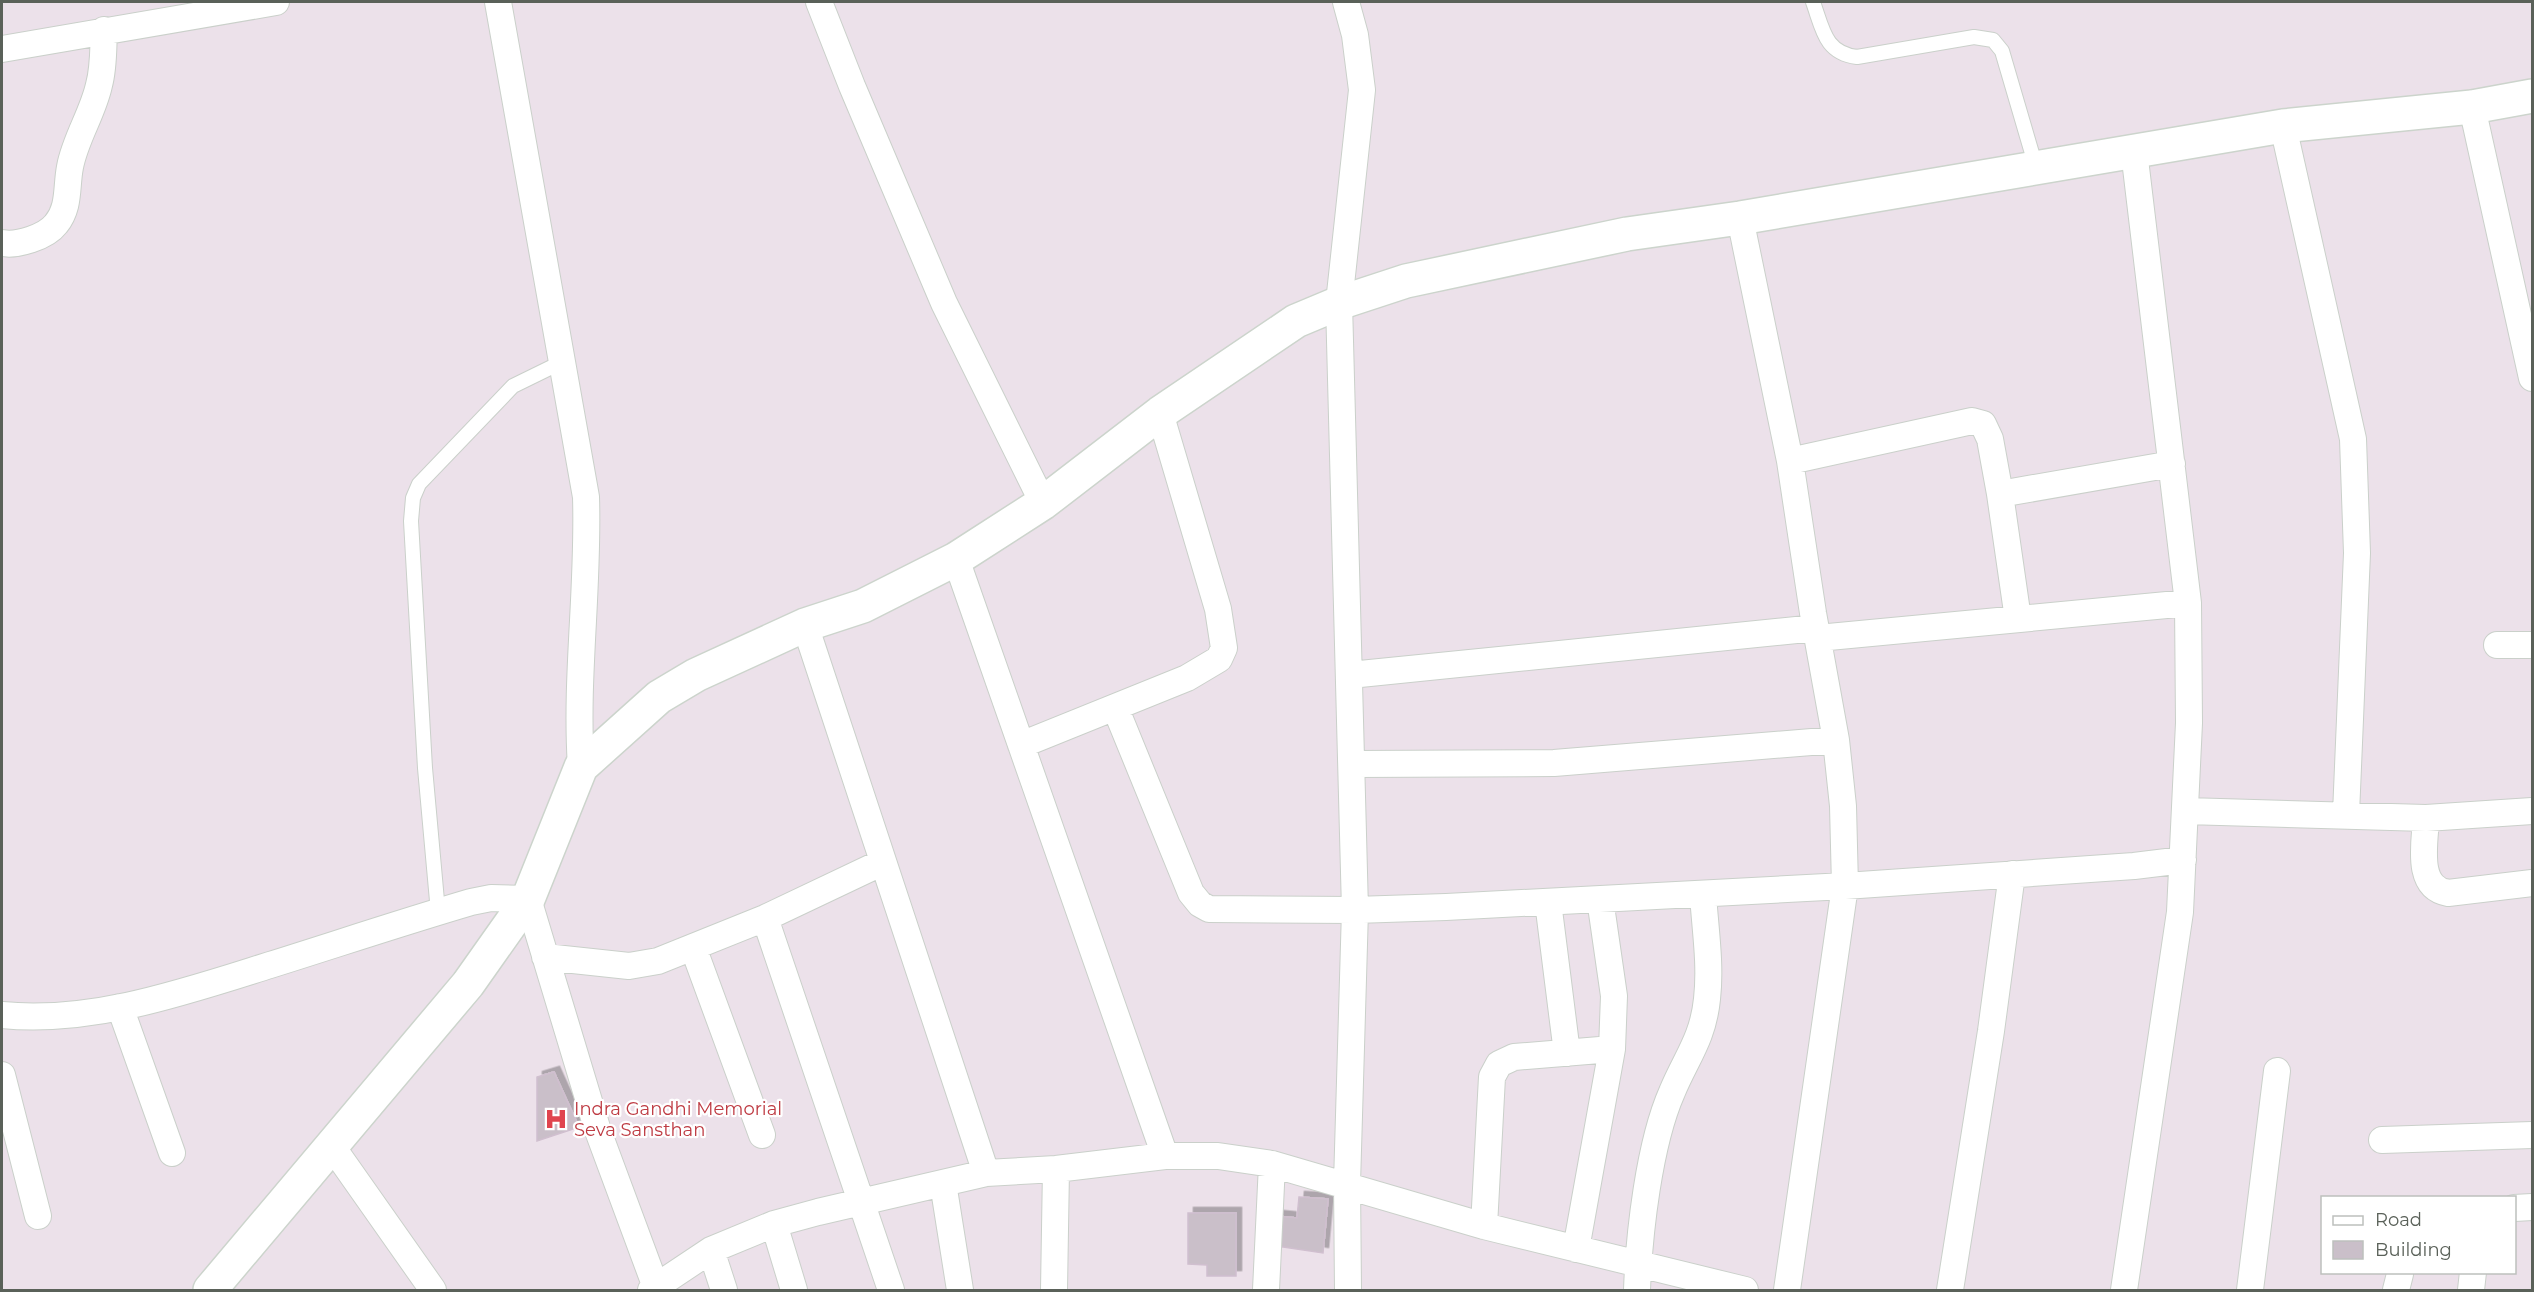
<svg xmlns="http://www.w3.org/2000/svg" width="2534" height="1292" viewBox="0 0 2534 1292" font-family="Montserrat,sans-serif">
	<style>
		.building { fill: #cabfc9; stroke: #d0bfcf; stroke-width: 1.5; filter: url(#shadow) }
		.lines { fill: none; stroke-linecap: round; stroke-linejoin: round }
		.lane-casing { stroke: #cad0ca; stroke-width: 16 }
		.street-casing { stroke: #cad0ca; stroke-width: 28 }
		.secondary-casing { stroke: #ccd4cc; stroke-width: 36 }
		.lane { stroke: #fff; stroke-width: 14 }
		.street { stroke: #fff; stroke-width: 26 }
		.secondary { stroke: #fff; stroke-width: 33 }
		.labels { text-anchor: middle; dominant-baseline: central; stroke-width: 4.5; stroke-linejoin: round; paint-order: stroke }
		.health-label { font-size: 18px; fill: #be3a42; stroke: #fff; text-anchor: start }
	</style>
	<defs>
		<filter id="shadow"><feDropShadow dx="5.5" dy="-5.5" stdDeviation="0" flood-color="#0004"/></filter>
	</defs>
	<rect width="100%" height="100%" fill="#ece1ea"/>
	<path class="building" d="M554,1072l25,55 -42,14v-64z
		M1299,1197l29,2 -5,54 -46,-7 1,-30 19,2z
		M1188,1213h48v63h-29v-11l-19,-1z"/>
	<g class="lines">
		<g class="lane-casing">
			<path id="lane" d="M1813,2c10,28 12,51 44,55l117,-20 19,3 9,11 34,116
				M438,912l-13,-144 -14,-247 2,-23 6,-14 94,-98 49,-24"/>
		</g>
		<g class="street-casing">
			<path id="street" d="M498,2l88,495c3,91 -11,180 -5,270
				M819,2l33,84 92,217 99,200
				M1346,2l9,33 7,55 -23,213 16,607 -8,274 1,106
				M2,49l274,-47
				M2472,107l60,271
				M2283,126l70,313 4,114 -11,261
				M1740,218l50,243 23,152 23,127 7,66 2,80 -58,404
				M2,243c15,3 44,-6 54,-19 14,-17 10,-37 14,-57 5,-28 23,-54 29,-82 5,-18 4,-37 5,-55
				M1790,461l182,-40 11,3 7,15 10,55 18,125
				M2000,494l172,-30
				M956,559l209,597
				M805,625l181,548
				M1818,638l370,-35
				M2497,645h35
				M1350,675l466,-47
				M1115,707l76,186 9,11 9,5 146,1 91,-3 399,-21 289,-20 49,-6
				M1021,745l166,-67 32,-19 5,-11 -6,-39 -58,-196
				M1353,764l201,-1 282,-23
				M2186,811l240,7 106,-7
				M2426,818c-1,25 -11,69 22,75l84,-10
				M1548,902l19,151
				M765,918l126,372
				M693,947l69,188
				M545,957l84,9 29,-5 107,-43 118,-56
				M120,1007l52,146
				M2,1015c90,9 182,-23 268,-50 67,-21 133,-43 201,-63l20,-4 37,1 70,232 59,159
				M2,1075l36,141
				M2382,1140l150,-5
				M331,1145l102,145
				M943,1183l17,107
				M2514,1208l18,-1
				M774,1224l20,66
				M1484,1226l8,-149 7,-13 15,-7 98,-8
				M1576,1249l36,-200 2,-53 -14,-97
				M711,1250l13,40
				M651,1290l60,-40 63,-26 44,-12 168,-39 70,-4 109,-13h53l54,8 212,62 261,64
				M1054,1290l2,-121
				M1266,1290l6,-126
				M1637,1290c2,-56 12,-146 35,-198 14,-34 31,-53 35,-93 4,-35 -2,-71 -4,-105
				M1950,1290l41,-259 21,-157
				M2124,1290l56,-378 9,-189 -1,-120 -54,-452
				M2250,1290l27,-219
				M2396,1290l4,-16
				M2471,1290l2,-18"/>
		</g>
		<g class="secondary-casing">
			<path id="secondary" d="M210,1290l258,-306 60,-85 53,-132 78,-70 37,-22 109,-50 58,-19 93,-47 87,-56 117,-90 136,-92 43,-18 67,-22 221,-47 113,-16 543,-92 189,-19 60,-11"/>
		</g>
		<use href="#lane" class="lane"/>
		<use href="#street" class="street"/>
		<use href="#secondary" class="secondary"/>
	</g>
	<defs>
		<g id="hospital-bare" transform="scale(1.8)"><path d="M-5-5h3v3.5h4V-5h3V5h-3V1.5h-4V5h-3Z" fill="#e0444e" stroke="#fff" stroke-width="2.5" paint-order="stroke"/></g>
	</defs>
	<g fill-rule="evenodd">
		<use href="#hospital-bare" x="556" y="1119"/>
	</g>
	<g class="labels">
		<g class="health-label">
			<text x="574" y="1109">Indra Gandhi Memorial<tspan x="574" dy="21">Seva Sansthan</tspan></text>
		</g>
	</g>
	<rect width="2534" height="1292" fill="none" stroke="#5a6159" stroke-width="6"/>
	<rect x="2321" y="1196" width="195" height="78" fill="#ffffff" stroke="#bdc0bd" stroke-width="1.5"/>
	<rect x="2333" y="1216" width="30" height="9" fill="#ffffff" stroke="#bdc0bd" stroke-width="1.5"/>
	<text x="2375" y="1226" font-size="18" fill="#5a6159">Road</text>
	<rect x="2333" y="1241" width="30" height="18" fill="#cabfc9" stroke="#bdc0bd" stroke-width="1.5"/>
	<text x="2375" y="1256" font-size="18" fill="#5a6159">Building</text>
</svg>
